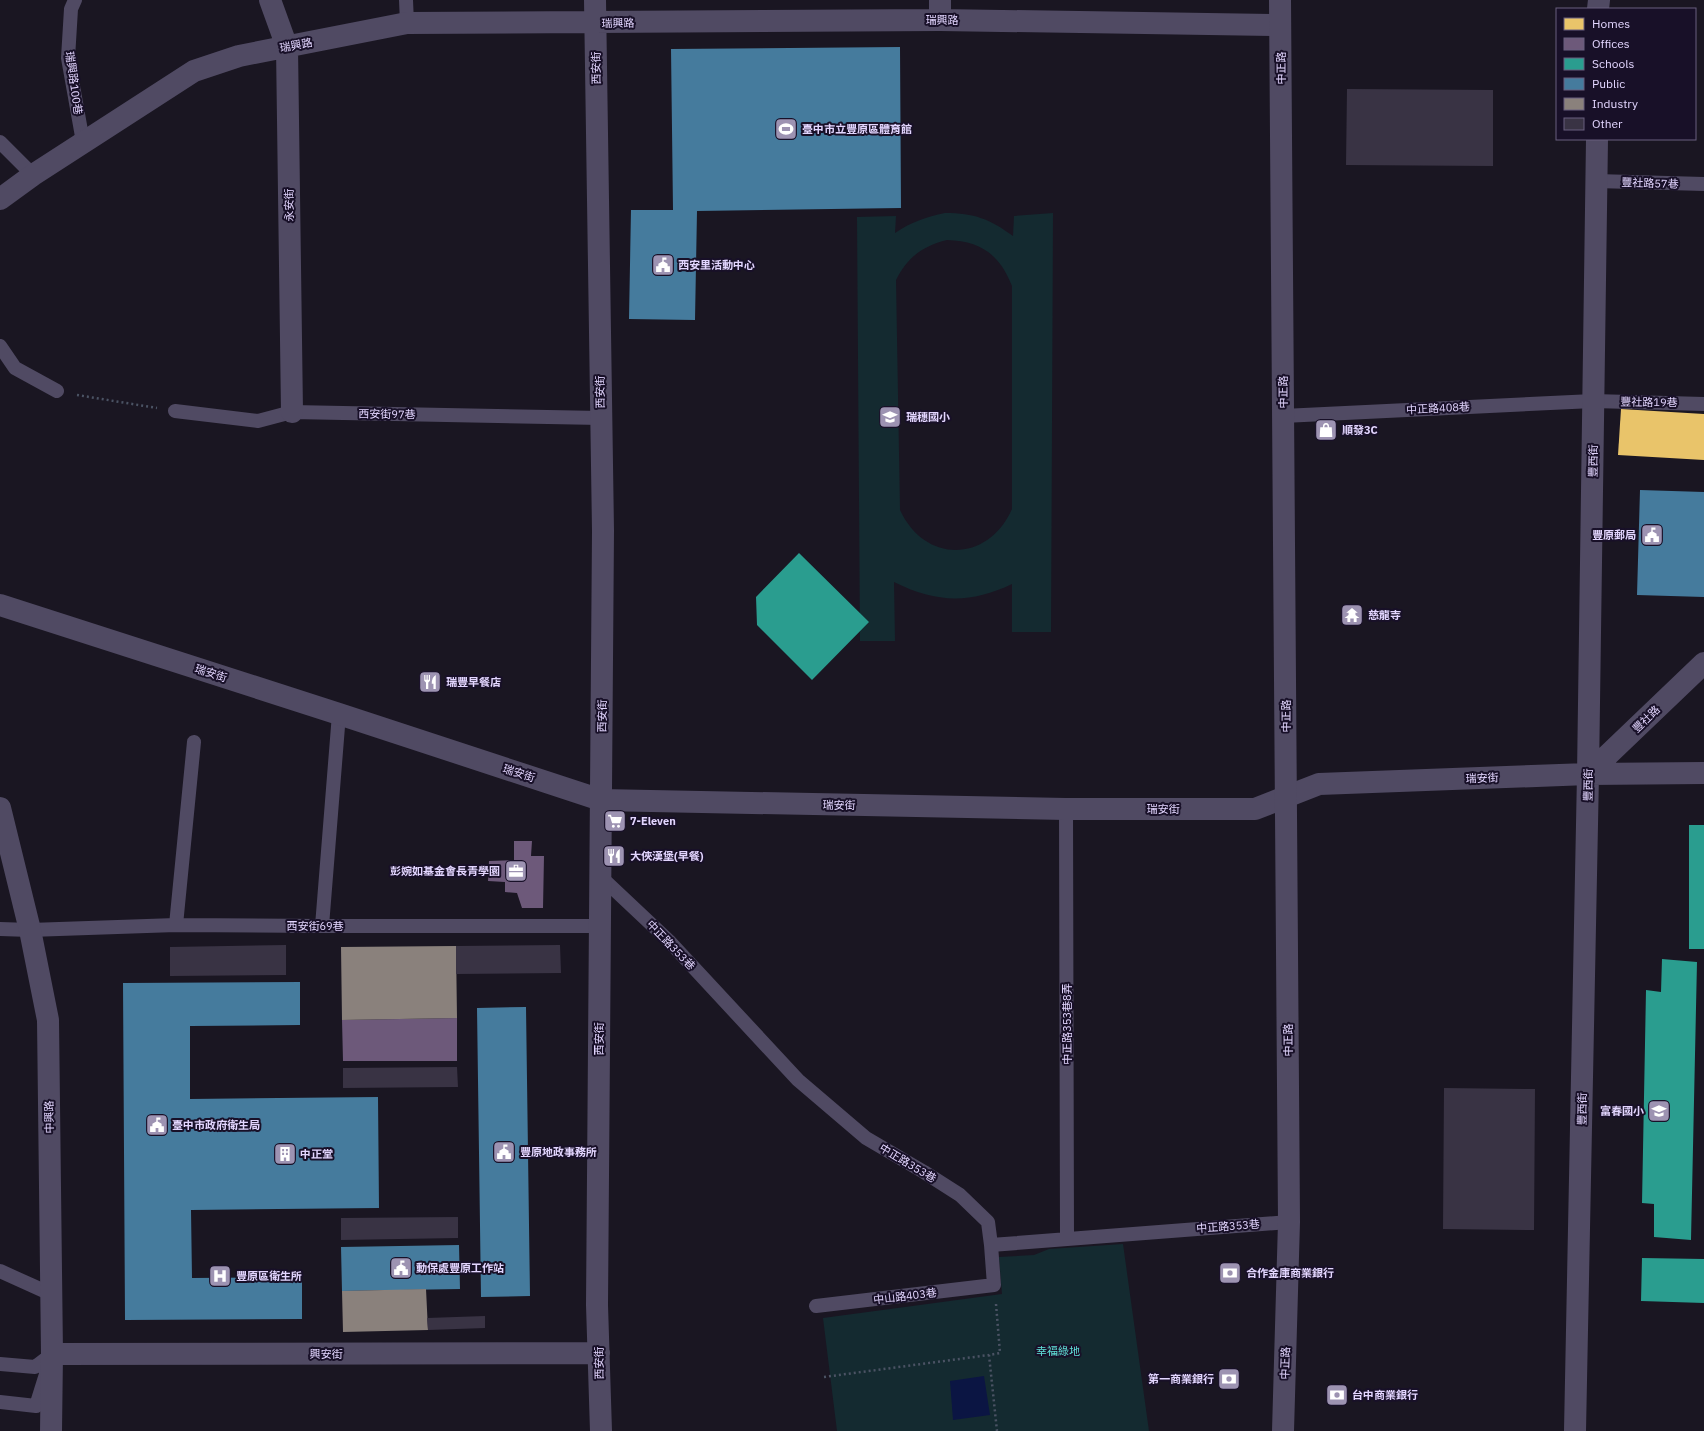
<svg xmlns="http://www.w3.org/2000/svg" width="1704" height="1431" viewBox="0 0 1704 1431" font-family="'IBM Plex Sans','Noto Sans TC',sans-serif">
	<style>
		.green { fill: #142a30; fill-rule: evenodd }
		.water { fill: #0b1543 }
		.homes { fill: #e9c46a }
		.offices { fill: #6d597a }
		.schools { fill: #2a9d8f }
		.public { fill: #457b9d }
		.industry { fill: #8a817c }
		.building { fill: #393344 }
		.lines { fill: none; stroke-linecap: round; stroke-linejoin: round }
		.path { stroke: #4b5364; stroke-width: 2.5; stroke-dasharray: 2 3; stroke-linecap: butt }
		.service { stroke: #504a63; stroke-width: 14 }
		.minor { stroke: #504a63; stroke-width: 22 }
		.tertiary { stroke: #504a63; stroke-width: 22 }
		.labels { text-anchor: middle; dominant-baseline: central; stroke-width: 4; stroke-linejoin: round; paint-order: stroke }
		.street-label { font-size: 11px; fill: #e3d6ff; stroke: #181028 }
		.poi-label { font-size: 11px; font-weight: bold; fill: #e3d6ff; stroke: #181028; text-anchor: start }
		.park-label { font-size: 11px; fill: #60e1d9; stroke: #181028 }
	</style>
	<rect width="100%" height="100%" fill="#1a1622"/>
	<path class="green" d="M945,213c29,0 45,6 68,23l1,-20 39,-3 -2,419h-39v-48c-42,20 -76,19 -118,-2l1,59h-35l-3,-424 39,-1 -1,17c16,-11 31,-16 50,-20zM947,240c34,1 53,15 65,46v223c-24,54 -87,55 -112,1l-4,-230c11,-22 26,-34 51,-40z
		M1123,1244l26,187h-312l-14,-113 179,-24 -3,-37 35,-2 15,-6z"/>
	<path class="water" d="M984,1376l6,39 -37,5 -3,-39z"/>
	<path class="homes" d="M1621,409l83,5v46l-86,-5z"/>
	<path class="offices" d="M514,841h18l-1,15h13l-1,52h-21l-5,-15 -12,-1v-10l-17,-1 1,-20 25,-1z
		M457,1018v43h-114l-1,-41z"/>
	<path class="schools" d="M799,553l70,69 -57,58 -55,-55 -1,-28z
		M1689,825h15v124h-15z
		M1662,959l35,3 -6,278 -37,-3v-33l-12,-1 4,-213 15,2z
		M1642,1258l62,1v44l-63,-2z"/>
	<path class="public" d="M900,47l1,161 -204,3 -2,109 -66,-1 2,-109h42l-2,-161z
		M1640,490l64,2v105l-67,-2z
		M300,982v43l-110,1v73l188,-2 1,111 -188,2 1,68 110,-1v42l-177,1 -2,-337z
		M526,1007l4,289 -49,1 -4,-289z
		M459,1245l1,44 -118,2 -1,-44z"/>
	<path class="industry" d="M456,946l1,72 -115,2 -1,-73z
		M426,1289l2,41 -85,2 -1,-41z"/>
	<path class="building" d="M1347,89l146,1v76l-147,-1z
		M286,945v30l-116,1v-29z
		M560,945l1,28 -105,1v-28z
		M457,1067l1,20 -115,1v-20z
		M1444,1088l91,1 -1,141 -91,-1z
		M458,1217v21l-117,2v-22z
		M485,1316v12l-57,2 -1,-12z"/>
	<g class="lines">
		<path class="path" d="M77,395l80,13
			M996,1304l4,49 -11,2 8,76
			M824,1377l165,-22"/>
		<path class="service" d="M75,0l-4,9 -3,49 15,84
			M406,0l1,23
			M0,142l33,33
			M1596,181l108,3
			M0,346l15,22 42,23
			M175,411l83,10 34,-9 309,6
			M1283,416l310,-15 111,3
			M1066,809l1,429
			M601,877l68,64 129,139 68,58 58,34 36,23 28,27 3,23 298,-23
			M176,925l18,-183
			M322,926l17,-212
			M0,929l30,1 146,-5 146,1h277
			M0,1271l51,23
			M816,1306l178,-21 -3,-40
			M0,1364l35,3 17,-13
			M0,1402l36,4 10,-32"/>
		<path class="minor" d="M270,0l17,47 5,365
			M595,0l8,531 -6,774 4,126
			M1598,9l1,-9
			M940,20v-20
			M0,199l33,-24 161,-104 45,-15 168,-33 533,-3 340,5
			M0,605l339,109 262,86 465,9h189l64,-25 269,-10 116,-1
			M1588,774l116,-111
			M0,808l30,122 18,90 4,334 -1,77
			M52,1354l547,-1
			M1575,1431l13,-657 9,-635"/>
		<path class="tertiary" d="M1280,0l9,1222 -6,209"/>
	</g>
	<defs>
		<g id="stadium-square" transform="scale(1.15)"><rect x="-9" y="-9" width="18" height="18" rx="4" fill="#9d93b2" stroke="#181028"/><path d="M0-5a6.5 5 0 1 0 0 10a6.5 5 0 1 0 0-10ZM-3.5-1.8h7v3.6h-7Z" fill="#fff"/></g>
		<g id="civic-square" transform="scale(1.15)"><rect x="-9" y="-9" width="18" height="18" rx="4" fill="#9d93b2" stroke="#181028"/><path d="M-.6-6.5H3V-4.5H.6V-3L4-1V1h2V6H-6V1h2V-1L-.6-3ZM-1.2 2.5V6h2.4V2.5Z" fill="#fff"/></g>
		<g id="school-square" transform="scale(1.15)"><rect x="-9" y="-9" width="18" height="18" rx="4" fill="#9d93b2" stroke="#181028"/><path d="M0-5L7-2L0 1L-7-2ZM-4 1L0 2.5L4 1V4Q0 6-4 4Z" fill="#fff"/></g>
		<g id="shop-square" transform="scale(1.15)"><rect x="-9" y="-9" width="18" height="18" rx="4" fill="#9d93b2" stroke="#181028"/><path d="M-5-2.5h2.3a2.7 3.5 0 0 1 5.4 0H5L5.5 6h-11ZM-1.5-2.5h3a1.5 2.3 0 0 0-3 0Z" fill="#fff"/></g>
		<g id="temple-square" transform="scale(1.15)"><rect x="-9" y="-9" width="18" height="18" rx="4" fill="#9d93b2" stroke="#181028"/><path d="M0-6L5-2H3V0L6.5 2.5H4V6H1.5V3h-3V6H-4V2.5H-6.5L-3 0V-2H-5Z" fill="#fff"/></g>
		<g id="restaurant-square" transform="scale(1.15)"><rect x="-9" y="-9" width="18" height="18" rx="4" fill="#9d93b2" stroke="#181028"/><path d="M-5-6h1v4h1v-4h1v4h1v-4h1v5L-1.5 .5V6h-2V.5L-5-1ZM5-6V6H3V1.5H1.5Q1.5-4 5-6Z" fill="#fff"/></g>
		<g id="supermarket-square" transform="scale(1.15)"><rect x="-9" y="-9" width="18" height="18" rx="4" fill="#9d93b2" stroke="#181028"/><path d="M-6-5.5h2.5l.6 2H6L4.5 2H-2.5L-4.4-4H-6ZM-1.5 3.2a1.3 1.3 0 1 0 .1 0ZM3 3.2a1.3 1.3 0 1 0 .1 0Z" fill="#fff"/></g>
		<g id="office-square" transform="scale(1.15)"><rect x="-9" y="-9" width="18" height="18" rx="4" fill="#9d93b2" stroke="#181028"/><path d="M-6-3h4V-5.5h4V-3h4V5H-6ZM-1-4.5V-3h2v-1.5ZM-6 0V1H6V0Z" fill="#fff"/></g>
		<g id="building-square" transform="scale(1.15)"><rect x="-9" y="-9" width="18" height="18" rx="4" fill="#9d93b2" stroke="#181028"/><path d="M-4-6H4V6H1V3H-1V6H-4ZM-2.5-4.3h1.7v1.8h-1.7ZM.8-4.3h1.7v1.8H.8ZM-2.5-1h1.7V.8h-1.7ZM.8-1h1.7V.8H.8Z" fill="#fff"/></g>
		<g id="bank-square" transform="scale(1.15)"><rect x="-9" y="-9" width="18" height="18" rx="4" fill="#9d93b2" stroke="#181028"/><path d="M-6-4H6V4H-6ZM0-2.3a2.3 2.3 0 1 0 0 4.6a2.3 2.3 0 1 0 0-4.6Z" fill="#fff"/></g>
		<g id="hospital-square" transform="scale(1.15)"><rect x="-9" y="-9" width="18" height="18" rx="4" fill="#9d93b2" stroke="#181028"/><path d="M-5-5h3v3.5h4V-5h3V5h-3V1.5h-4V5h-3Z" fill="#fff"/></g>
	</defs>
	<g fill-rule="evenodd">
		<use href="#stadium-square" x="786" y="129"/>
		<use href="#civic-square" x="663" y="265"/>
		<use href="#school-square" x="890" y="417"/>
		<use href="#shop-square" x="1326" y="430"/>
		<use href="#civic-square" x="1652" y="535"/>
		<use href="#temple-square" x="1352" y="615"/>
		<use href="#restaurant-square" x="430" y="682"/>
		<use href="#supermarket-square" x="615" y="821"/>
		<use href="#restaurant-square" x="614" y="856"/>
		<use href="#office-square" x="516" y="871"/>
		<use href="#school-square" x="1659" y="1111"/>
		<use href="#civic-square" x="157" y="1125"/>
		<use href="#civic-square" x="504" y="1152"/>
		<use href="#building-square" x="285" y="1154"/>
		<use href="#civic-square" x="401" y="1268"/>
		<use href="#bank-square" x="1230" y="1273"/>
		<use href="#hospital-square" x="220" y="1276"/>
		<use href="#bank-square" x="1229" y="1379"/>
		<use href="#bank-square" x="1337" y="1395"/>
	</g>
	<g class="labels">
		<g class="street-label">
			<text x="942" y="20">瑞興路</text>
			<text transform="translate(618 23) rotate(-1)">瑞興路</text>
			<text transform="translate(296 45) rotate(-11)">瑞興路</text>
			<text transform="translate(596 68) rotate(-91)">西安街</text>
			<text transform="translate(1281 68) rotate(-90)">中正路</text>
			<text transform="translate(74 83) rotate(82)">瑞興路100巷</text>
			<text transform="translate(1650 183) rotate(2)">豐社路57巷</text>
			<text transform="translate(289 205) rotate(-91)">永安街</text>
			<text transform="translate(600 392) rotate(-91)">西安街</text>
			<text transform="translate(1283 392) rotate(-90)">中正路</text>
			<text transform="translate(1649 402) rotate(1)">豐社路19巷</text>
			<text transform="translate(1438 408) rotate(-3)">中正路408巷</text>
			<text transform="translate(387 414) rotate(1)">西安街97巷</text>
			<text transform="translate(1593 461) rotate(-89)">豐西街</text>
			<text transform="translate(211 673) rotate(18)">瑞安街</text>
			<text transform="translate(602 716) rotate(-89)">西安街</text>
			<text transform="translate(1286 716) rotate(-90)">中正路</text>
			<text transform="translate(1646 719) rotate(-44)">豐社路</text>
			<text transform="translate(519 773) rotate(18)">瑞安街</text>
			<text transform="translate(1482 778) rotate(-2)">瑞安街</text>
			<text transform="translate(1588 785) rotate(-89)">豐西街</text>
			<text transform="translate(839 805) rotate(1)">瑞安街</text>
			<text x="1163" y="809">瑞安街</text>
			<text x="315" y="926">西安街69巷</text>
			<text transform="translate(671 945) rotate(46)">中正路353巷</text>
			<text transform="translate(1067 1024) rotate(-90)">中正路353巷8弄</text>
			<text transform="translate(599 1039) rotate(-90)">西安街</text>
			<text transform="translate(1288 1040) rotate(-90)">中正路</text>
			<text transform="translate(1582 1109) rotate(-89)">豐西街</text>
			<text transform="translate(49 1117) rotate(-91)">中興路</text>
			<text transform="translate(908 1163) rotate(31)">中正路353巷</text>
			<text transform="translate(1228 1226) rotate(-4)">中正路353巷</text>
			<text transform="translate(905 1296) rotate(-7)">中山路403巷</text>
			<text x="326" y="1354">興安街</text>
			<text transform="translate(599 1363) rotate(-91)">西安街</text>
			<text transform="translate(1285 1363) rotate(-88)">中正路</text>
		</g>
		<g class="poi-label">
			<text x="802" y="129">臺中市立豐原區體育館</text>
			<text x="678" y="265">西安里活動中心</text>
			<text x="906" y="417">瑞穗國小</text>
			<text x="1342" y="430">順發3C</text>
			<text x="1636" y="535" text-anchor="end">豐原郵局</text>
			<text x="1368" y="615">慈龍寺</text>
			<text x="446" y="682">瑞豐早餐店</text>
			<text x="630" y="821">7-Eleven</text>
			<text x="630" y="856">大俠漢堡(早餐)</text>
			<text x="500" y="871" text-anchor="end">彭婉如基金會長青學園</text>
			<text x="1644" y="1111" text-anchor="end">富春國小</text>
			<text x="172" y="1125">臺中市政府衛生局</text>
			<text x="520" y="1152">豐原地政事務所</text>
			<text x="300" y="1154">中正堂</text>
			<text x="416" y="1268">動保處豐原工作站</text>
			<text x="1246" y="1273">合作金庫商業銀行</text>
			<text x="236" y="1276">豐原區衛生所</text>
			<text x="1214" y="1379" text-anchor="end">第一商業銀行</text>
			<text x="1352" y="1395">台中商業銀行</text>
		</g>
		<g class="park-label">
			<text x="1058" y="1351">幸福綠地</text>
		</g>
	</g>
	<rect x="1556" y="8" width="140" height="132" fill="#181028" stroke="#695f7e"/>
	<rect x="1564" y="18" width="20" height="12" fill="#e9c46a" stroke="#695f7e"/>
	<text x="1592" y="28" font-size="12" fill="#e3d6ff">Homes</text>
	<rect x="1564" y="38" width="20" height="12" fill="#6d597a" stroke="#695f7e"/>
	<text x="1592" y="48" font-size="12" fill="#e3d6ff">Offices</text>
	<rect x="1564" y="58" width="20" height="12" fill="#2a9d8f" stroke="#695f7e"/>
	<text x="1592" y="68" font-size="12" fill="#e3d6ff">Schools</text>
	<rect x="1564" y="78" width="20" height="12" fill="#457b9d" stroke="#695f7e"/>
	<text x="1592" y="88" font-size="12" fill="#e3d6ff">Public</text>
	<rect x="1564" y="98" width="20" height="12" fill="#8a817c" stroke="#695f7e"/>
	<text x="1592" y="108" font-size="12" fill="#e3d6ff">Industry</text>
	<rect x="1564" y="118" width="20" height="12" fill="#393344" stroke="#695f7e"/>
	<text x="1592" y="128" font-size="12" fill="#e3d6ff">Other</text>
</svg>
